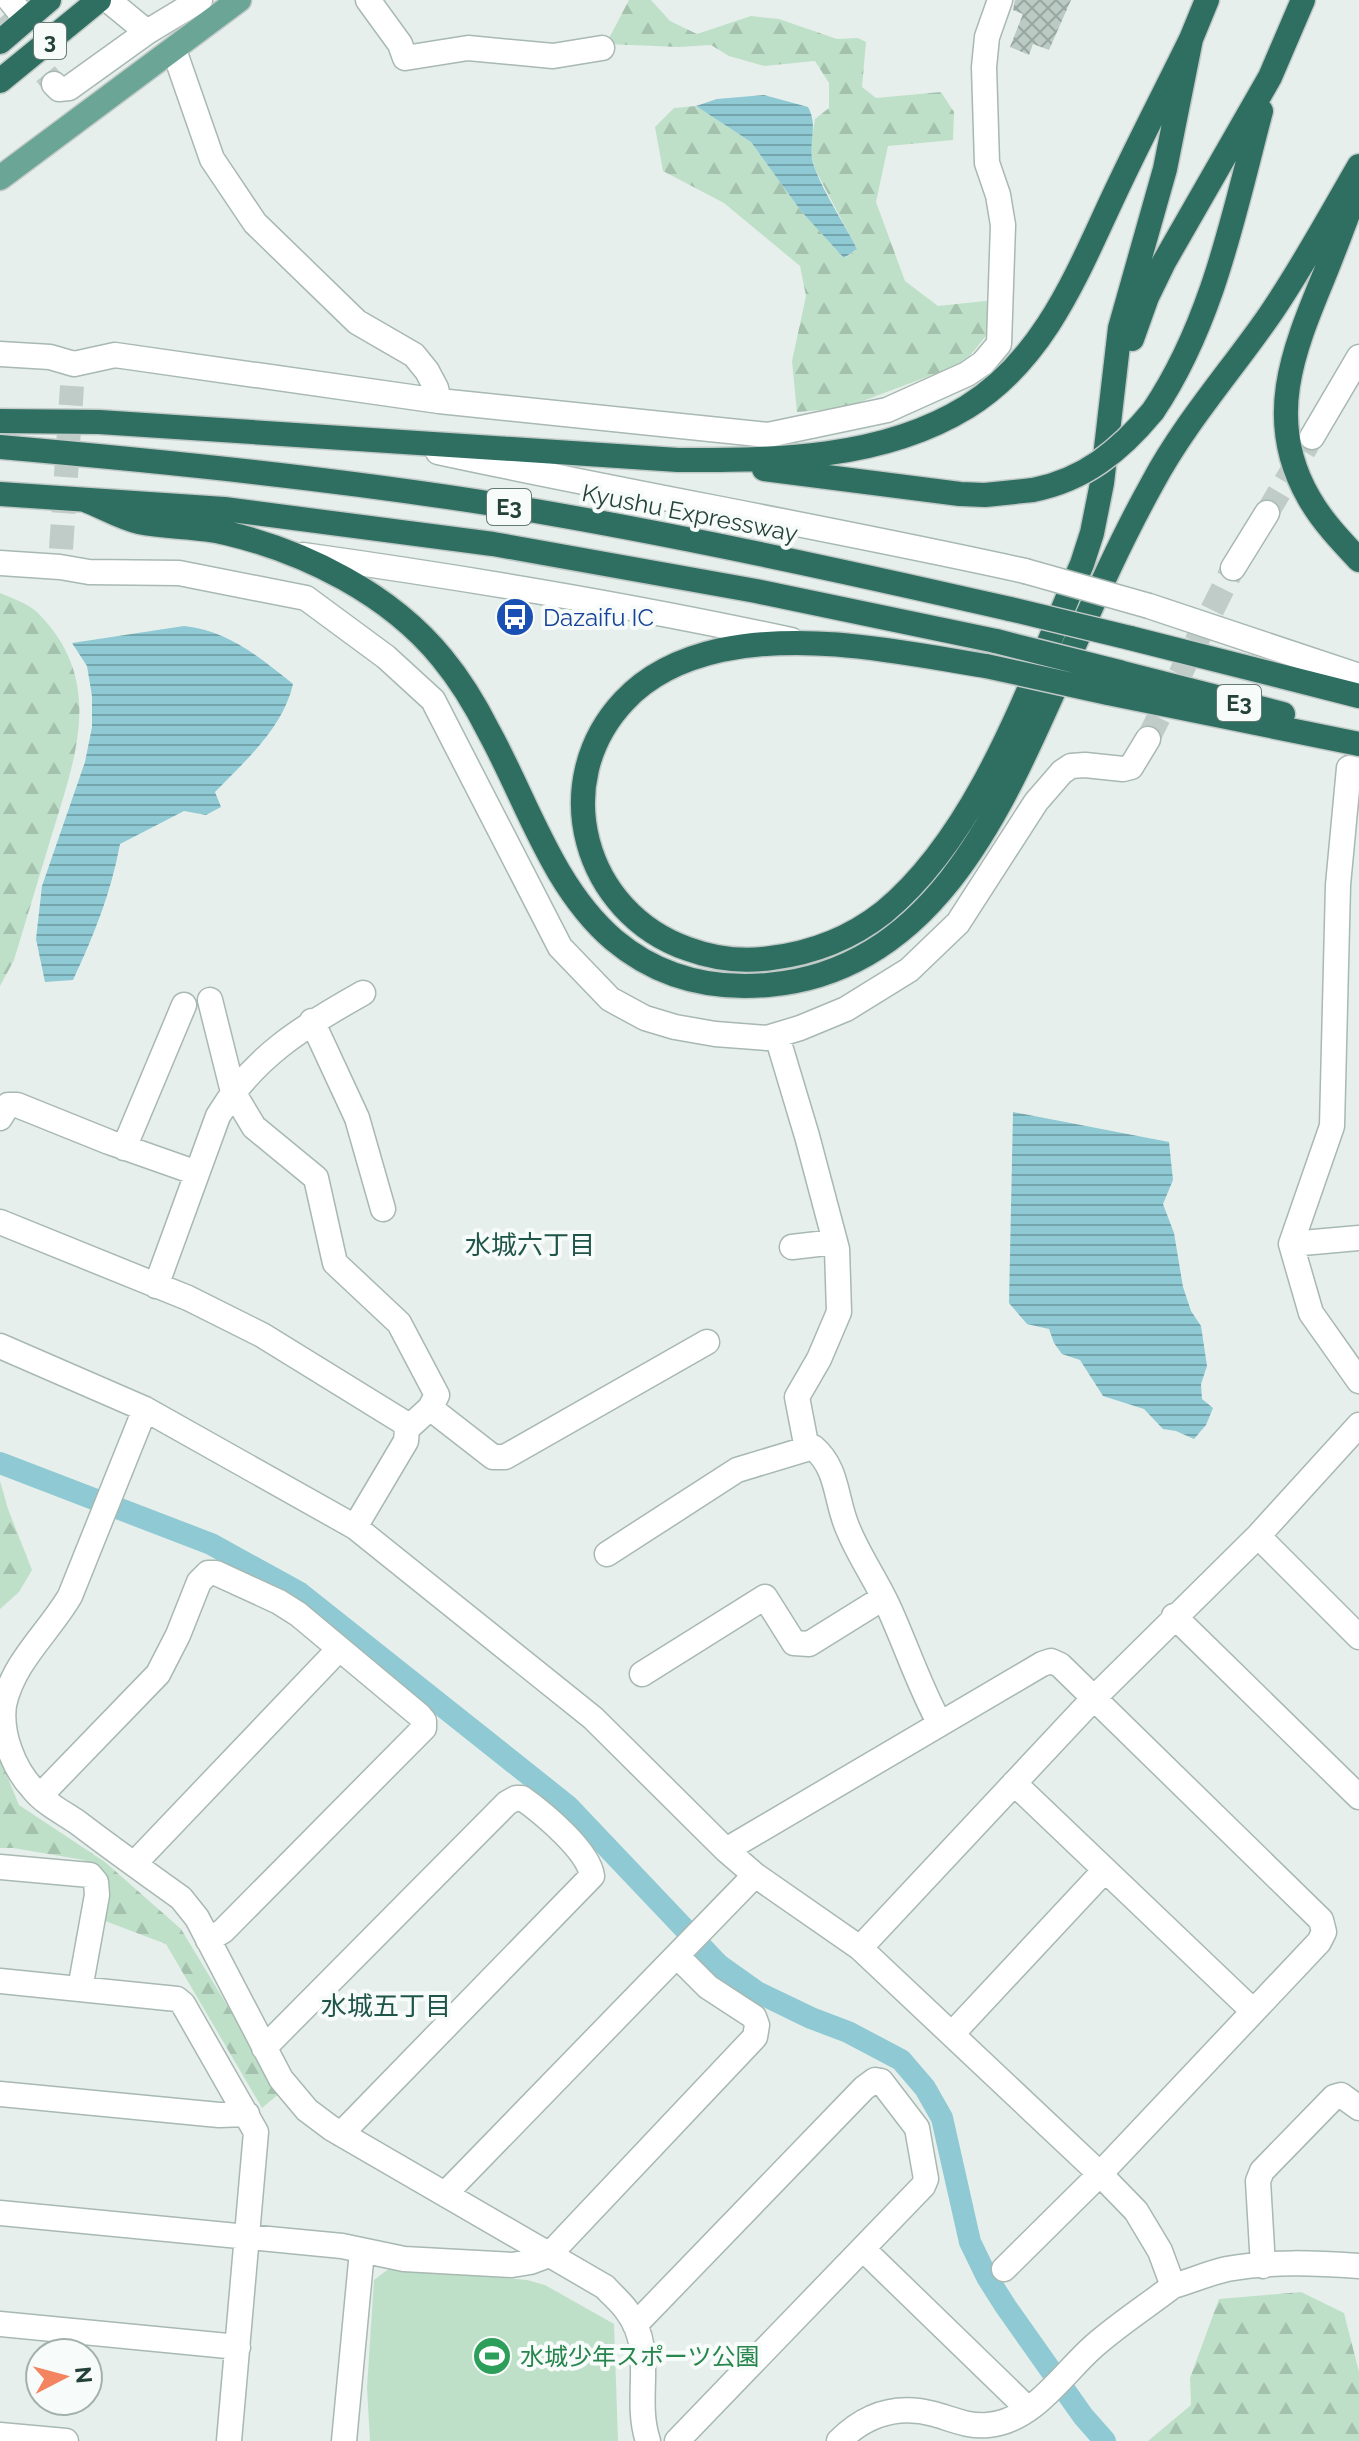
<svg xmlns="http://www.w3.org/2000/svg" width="1359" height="2441" viewBox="0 0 1359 2441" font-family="Raleway,'Noto Sans JP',sans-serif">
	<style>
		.forest { fill: url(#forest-firs) }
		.garden { fill: #bfe0c8 }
		.water { fill: url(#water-rules) }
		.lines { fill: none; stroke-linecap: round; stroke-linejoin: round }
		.canal { stroke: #8ec9d4; stroke-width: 22 }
		.building { fill: url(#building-cross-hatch) }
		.minor-tunnel { stroke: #bfccc8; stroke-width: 24; stroke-dasharray: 24 12; stroke-linecap: butt }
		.minor-casing { stroke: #a8b8b2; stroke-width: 27 }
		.major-casing { stroke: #c2cac8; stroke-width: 27 }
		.highway-casing { stroke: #c2cac8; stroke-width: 27 }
		.minor { stroke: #fff; stroke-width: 24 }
		.major { stroke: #6aa596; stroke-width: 24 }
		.highway { stroke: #2f6f62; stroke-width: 24 }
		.minor-bridge-casing { stroke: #a8b8b2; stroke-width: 27; stroke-linecap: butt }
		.highway-bridge-casing { stroke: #c2cac8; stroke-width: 27; stroke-linecap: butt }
		.minor-bridge { stroke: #fff; stroke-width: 24 }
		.highway-bridge { stroke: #2f6f62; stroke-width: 24 }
		.labels { text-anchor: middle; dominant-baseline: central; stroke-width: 8; stroke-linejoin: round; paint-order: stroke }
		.shield { fill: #f7fbf9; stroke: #637a73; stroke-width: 2 }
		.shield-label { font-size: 22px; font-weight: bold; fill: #24423a }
		.street-label { font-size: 24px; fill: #24423a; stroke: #f7fbf9 }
		.transit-label { font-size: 24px; fill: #164399; stroke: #f7fbf9; text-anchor: start }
		.leisure-label { font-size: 24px; fill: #27864d; stroke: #f7fbf9; text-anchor: start }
		.neighbourhood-label { font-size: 26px; fill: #1f5548; stroke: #f7fbf9 }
	</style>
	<defs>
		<pattern id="forest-firs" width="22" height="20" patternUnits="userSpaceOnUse" patternTransform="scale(2)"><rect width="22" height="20" fill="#bfe0c8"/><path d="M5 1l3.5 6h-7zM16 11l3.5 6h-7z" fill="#a4c1ad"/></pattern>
		<pattern id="water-rules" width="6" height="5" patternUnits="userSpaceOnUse" patternTransform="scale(2)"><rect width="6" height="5" fill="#8ec9d4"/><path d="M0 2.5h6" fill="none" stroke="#74a5ad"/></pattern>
		<pattern id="building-cross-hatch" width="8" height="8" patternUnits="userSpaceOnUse" patternTransform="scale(2)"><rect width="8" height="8" fill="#bbcac4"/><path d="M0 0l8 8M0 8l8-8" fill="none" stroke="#98a6a0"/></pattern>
	</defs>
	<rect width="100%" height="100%" fill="#e6efeb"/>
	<path class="forest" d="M629,0h22l19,21 27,13 54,-18 28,3 58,20 21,-1 8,4 -4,45 14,11 65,-6 13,20 -1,28 -65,6 -12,56 29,79 33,25 47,-5 27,3 -48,59 -120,45 -47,4 -5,-51 14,-65 -6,-30 -76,-63 -61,-32 -8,-44 19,-19 22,-2 55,36 50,69 44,47 12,-9 -42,-80 -5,-20 5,-30 14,-11v-25l-14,-22 -51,5 -35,-10 -18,-11 -32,2 -73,-3z
		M0,593c12,5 29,11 38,20 66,67 39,140 15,218 -13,43 -26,86 -39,129l-14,26z
		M0,1481l8,28 24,61 -13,22 -19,17z
		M0,1759l19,46 86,57 76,67 99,164 -18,15 -96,-164 -61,-23 1,-34 -22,-27 -71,-12h-13z
		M1301,2292l43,21 15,59v69h-211l43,-36 -1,-27 29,-79z"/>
	<path class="garden" d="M390,2268l137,12 18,5 69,39 4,117h-248l-3,-53 7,-108z"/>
	<path class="water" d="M764,95l44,12c12,22 -3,37 7,62 11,28 29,54 42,80l-13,9 -43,-47 -50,-69 -55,-36 21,-7z
		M184,626c45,5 75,31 109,58 -10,44 -48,77 -78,108l6,15 -15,8 -22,-4 -64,33c-9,49 -26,91 -47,136l-28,2 -9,-43 6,-53 43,-124 7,-35v-31l-5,-30 -15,-23z
		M1013,1112l156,30 4,38 -10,24 11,29 9,54 8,24 10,15 6,40 -6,18 1,15 11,9 -7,17 -12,14 -18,-8 -13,-2 -19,-20 -41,-13 -23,-36 -18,-6 -8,-11 -5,-14 -22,-5 -18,-21z"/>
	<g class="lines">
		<path class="canal" d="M0,1463l211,81 89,49 268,213 151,159 38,27 54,26 37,14 53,28 24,28 17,30 28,124 17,35 19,30 77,109 22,25"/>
	</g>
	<path class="building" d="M1015,0h56l-22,50 -16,-6 -4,11 -19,-8 13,-33 -10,-4z"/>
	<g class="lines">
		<path class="minor-tunnel" d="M0,18l54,66
			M1267,513l45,-76
			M61,549l11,-163
			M1148,739l85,-171"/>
		<g class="minor-casing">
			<path id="minor" d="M10,0l16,20
				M368,0l32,44 5,14 63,-10 85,8 49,-8
				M147,32l53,-32
				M174,50l38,109 43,64 102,99 57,33 13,16 9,17 3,13
				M54,84l5,5 10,-1 78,-56 -39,-32
				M0,354l50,3 24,7 41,-9 324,46 329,34 119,-25 80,-36 16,-11 16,-19 4,-119 -5,-30 -11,-32 -3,-96 3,-30 13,-37
				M1312,437l47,-80
				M438,452c195,42 392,76 587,119
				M303,555c164,23 326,50 488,85
				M0,563l60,4 29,5 90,1 127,25 80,59 47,43 127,247 50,52 35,19 30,9 40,7 52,4 33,-10 46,-19 63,-39 49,-47 78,-121 26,-30 9,-6 14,-1 38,4 8,-2 17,-28
				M1233,568l34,-55
				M1149,606l210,70
				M1359,770l-10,-2 -11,117 -6,241 -41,118 20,69 48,68
				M210,1000l23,92 21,35 62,51 19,85 64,60 38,72 -7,13 -23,21
				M312,1021l45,97 26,91
				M777,1036l30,100 30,113 2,63 -20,47 -22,38 10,52
				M0,1118l8,-13h9l92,37 88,31
				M124,1148l60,-143
				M0,1222l188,76 74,37 141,87 4,7 -1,12 -51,86
				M1291,1244l68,-6
				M792,1247l43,-5
				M156,1286l62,-170c35,-59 86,-90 145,-123
				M0,1346l145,63 210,118 238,191 133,132 29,25 105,73 240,226 36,37 24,40 13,35
				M430,1408l63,49h12l202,-115
				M145,1409l-75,187c-21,36 -57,66 -66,109 -4,29 10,64 29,84 11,14 29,23 44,33 34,26 69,51 104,76l16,20 84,161 26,31 24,18 274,159c7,8 16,15 22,24 30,40 6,85 21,130
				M1258,1536l101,101
				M607,1554l130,-84 76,-23c26,22 22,53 35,82 11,27 28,51 40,77 18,39 31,80 52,118
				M1174,1616l185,181
				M642,1674l123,-77 29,46 15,1 74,-46
				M1014,1783l239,228
				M40,1796l118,-122 20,-39 21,-53 9,-9h8l63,29 19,12 121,101 5,6v7l-201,203 -15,9
				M726,1850l316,-186 9,-3 9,4 261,255 3,12 -5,10 -219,232 -96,95
				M134,1864l205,-215
				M0,1867l90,8 6,7 1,13 -17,94
				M860,1948l234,-250 164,-162 101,-111
				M0,1981l177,18 6,5 73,128 -27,309
				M952,2034l153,-164
				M264,2048l243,-245 9,-5h6c21,15 67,53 70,78l-251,258
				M0,2094l219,21 28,-1
				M445,2194l310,-319
				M0,2213l342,33 62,13 108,6 18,-3 19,-7 206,-218 2,-12 -3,-8 -46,-30 -31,-31
				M864,2250l163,158
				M1263,2266l-5,-85 4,-10 72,-74 7,-2 18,13
				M0,2324l238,23
				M635,2325l229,-237 11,-8 6,1 36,47 9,51 -3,7 -246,255
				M0,2435l66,6
				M344,2441l18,-190
				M839,2441c27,-27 58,-37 95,-27 18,5 34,13 54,11 46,-4 75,-52 106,-79 25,-22 53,-40 79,-60 18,-5 36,-13 54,-17 43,-8 89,-6 132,-3"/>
		</g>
		<g class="major-casing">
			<path id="major" d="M0,178l239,-178"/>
		</g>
		<g class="highway-casing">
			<path id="highway" d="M0,42l49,-42
				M0,81l99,-81
				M1355,195c-10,27 -20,54 -31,81 -31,75 -60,144 -15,222 13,23 32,43 50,62
				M1132,339l15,-42 17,-35 106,-185 33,-77
				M1153,411c60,-89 81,-198 108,-300
				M0,421l99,1 579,38c97,0 203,0 289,-53 79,-49 111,-136 149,-216 24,-51 50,-101 75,-152l16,-39
				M0,447c169,15 338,32 506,59 169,28 337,65 504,103
				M764,469l196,25 25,1 48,-5
				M0,494l224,15 269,35 263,47 240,50
				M85,500c18,7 36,18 54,22 29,6 59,4 87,11 80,19 164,61 216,125 19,23 34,48 47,74 38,69 63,155 125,208 44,37 97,50 154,45 165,-14 233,-176 292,-308 29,-65 57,-130 92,-193 32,-60 78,-112 117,-168 33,-48 61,-100 90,-150
				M1130,638l229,58
				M986,666c-87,-14 -178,-34 -265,-16 -36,8 -72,24 -97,51 -77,82 -40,212 64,248 27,10 55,13 83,9 41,-5 80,-20 113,-46 98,-81 148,-234 198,-348l10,-31 10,-50 18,-155 45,-159 26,-130
				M1119,672l164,42
				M1108,693l251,51"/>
		</g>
		<use href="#minor" class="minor"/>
		<use href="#major" class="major"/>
		<use href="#highway" class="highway"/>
		<g class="minor-bridge-casing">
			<path id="minor-bridge" d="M1025,571l124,35"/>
		</g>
		<g class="highway-bridge-casing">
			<path id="highway-bridge" d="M1033,490c51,-10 87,-39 120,-79
				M1010,609l120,29
				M996,641l123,31
				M986,666l122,27"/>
		</g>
		<use href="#minor-bridge" class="minor-bridge"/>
		<use href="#highway-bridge" class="highway-bridge"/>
	</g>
	<defs>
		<g id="bus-disc" transform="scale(2)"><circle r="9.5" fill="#1a4fb4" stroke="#f7fbf9"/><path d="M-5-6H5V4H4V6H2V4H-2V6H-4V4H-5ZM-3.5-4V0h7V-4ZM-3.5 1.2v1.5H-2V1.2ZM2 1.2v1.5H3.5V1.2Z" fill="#fff"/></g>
		<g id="stadium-disc" transform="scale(2)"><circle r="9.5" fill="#2e9e5b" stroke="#f7fbf9"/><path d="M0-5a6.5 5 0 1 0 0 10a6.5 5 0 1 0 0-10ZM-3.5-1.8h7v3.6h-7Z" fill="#fff"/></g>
	</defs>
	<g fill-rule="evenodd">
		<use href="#bus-disc" x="515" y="617"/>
		<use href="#stadium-disc" x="492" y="2356"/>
	</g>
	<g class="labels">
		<g class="shield">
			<rect x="34" y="23" width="32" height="36" rx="6"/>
			<rect x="487" y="489" width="44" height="36" rx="6"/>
			<rect x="1217" y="685" width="44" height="36" rx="6"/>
		</g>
		<g class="shield-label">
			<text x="50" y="41">3</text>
			<text x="509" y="507">E3</text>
			<text x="1239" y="703">E3</text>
		</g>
		<g class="street-label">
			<text transform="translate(690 513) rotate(11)">Kyushu Expressway</text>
		</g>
		<g class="transit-label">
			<text x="543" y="617">Dazaifu IC</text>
		</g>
		<g class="leisure-label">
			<text x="520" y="2356">水城少年スポーツ公園</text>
		</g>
		<g class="neighbourhood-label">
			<text x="530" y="1245">水城六丁目</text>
			<text x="386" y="2006">水城五丁目</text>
		</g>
	</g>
	<g transform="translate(64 2377) rotate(84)"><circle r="38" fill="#f7fbf9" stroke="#a3b1ad" stroke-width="2"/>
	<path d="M0-6L14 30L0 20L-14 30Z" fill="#f4845f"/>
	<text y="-12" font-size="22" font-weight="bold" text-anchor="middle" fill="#24423a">N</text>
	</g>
</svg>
